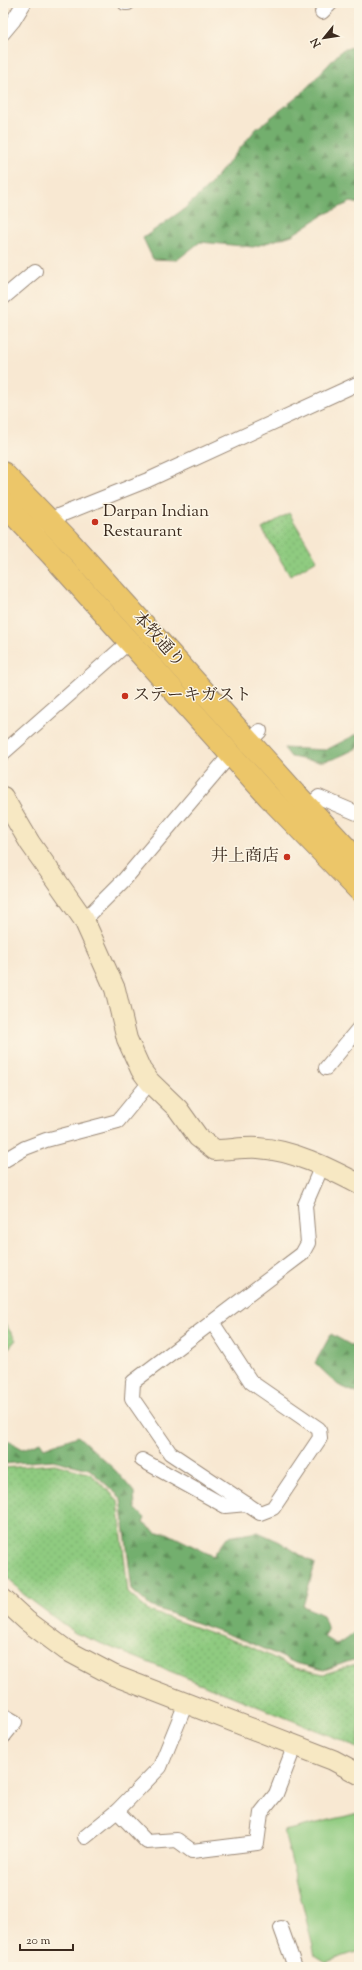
<svg xmlns="http://www.w3.org/2000/svg" width="362" height="1970" viewBox="0 0 362 1970" font-family="'Sorts Mill Goudy','Noto Serif JP',serif">
  <style>
    .grass { fill: url(#grass-dots); stroke: #657a4f }
    .forest { fill: url(#forest-firs); stroke: #576c46 }
    .garden { fill: #8fcb80; stroke: #657a4f }
    .lines { fill: none; stroke-linecap: round; stroke-linejoin: round }
    .street-casing { stroke: #9a8978; stroke-width: 16 }
    .secondary-casing { stroke: #9a8978; stroke-width: 22 }
    .primary-casing { stroke: #9a8978; stroke-width: 24 }
    .street { stroke: #fff; stroke-width: 14 }
    .secondary { stroke: #f7e8c3; stroke-width: 20 }
    .primary { stroke: #ecc669; stroke-width: 22 }
    .poi-dot { fill: #c8321e; stroke: #fcf5e5; stroke-width: 1.5 }
    .labels { text-anchor: middle; dominant-baseline: central; stroke-width: 3; stroke-linejoin: round; paint-order: stroke }
    .poi-label { font-size: 17px; fill: #3b2a1e; stroke: #fcf5e5; text-anchor: start }
    .street-label { font-size: 17px; fill: #3b2a1e; stroke: #fcf5e5 }
  </style>
  <defs>
    <pattern id="grass-dots" width="8" height="8" patternUnits="userSpaceOnUse"><rect width="8" height="8" fill="#8fcb80"/><path d="M2 2h.1M6 6h.1" fill="none" stroke="#7cae6e" stroke-width="1.8" stroke-linecap="round"/></pattern>
    <pattern id="forest-firs" width="22" height="20" patternUnits="userSpaceOnUse"><rect width="22" height="20" fill="#73af6e"/><path d="M5 1l3.5 6h-7zM16 11l3.5 6h-7z" fill="#608f5a"/></pattern>
  </defs>
  <rect width="100%" height="100%" fill="#fcf5e5"/>
  <filter id="ink" filterUnits="userSpaceOnUse"><feTurbulence type="fractalNoise" baseFrequency=".025" numOctaves="2"/><feDisplacementMap in="SourceGraphic" scale="8" xChannelSelector="R" yChannelSelector="G"/><feConvolveMatrix kernelMatrix="1 2 1 2 8 2 1 2 1" color-interpolation-filters="sRGB"/></filter>
  <filter id="wash" filterUnits="userSpaceOnUse"><feTurbulence type="fractalNoise" baseFrequency=".012" numOctaves="4" result="noise"/><feDisplacementMap in="SourceGraphic" scale="16" xChannelSelector="R" yChannelSelector="G"/><feGaussianBlur stdDeviation="0.9" result="paint"/><feColorMatrix in="noise" values="0 0 0 0 0 0 0 0 0 0 0 0 0 0 0 0 0 1.4 0 .05"/><feComposite in="paint" operator="in"/></filter>
  <g filter="url(#wash)">
    <rect width="100%" height="100%" fill="#f8e8d2"/>
    <!-- grass -->
    <g class="grass">
      <path d="M289,513l28,47 -27,16 -28,-47z"/>
      <path d="M3,1321l13,19 -13,14z"/>
      <path d="M55,1464l36,10 27,26 10,93 21,18 100,35 46,22 29,6 35,-11v86l-13,-7 -271,-109 -52,-39 -20,-22v-104z"/>
    </g>
    <!-- forest -->
    <g class="forest">
      <path d="M356,46l3,4v154l-8,-2 -28,13 -31,20 -39,12 -53,-5 -23,18 -24,-1 -10,-21 41,-29 25,-23 47,-57 45,-35 41,-44z"/>
      <path d="M359,733v14c-32,16 -33,17 -68,10l-7,-9 42,2z"/>
      <path d="M331,1334l25,14 3,-5v51l-21,-9 -23,-22z"/>
      <path d="M78,1436l38,35 18,21 1,16 10,10 -2,5 14,10h10l46,23 14,-19 31,-5 22,10 35,22 -12,42 20,9 5,15 -4,7 13,8 22,-15v28l-35,12 -29,-7 -46,-21 -99,-36 -18,-16 -11,-92 -32,-29 -36,-9 -50,4v-26l20,11 17,-7 4,6z"/>
    </g>
    <!-- garden -->
    <path class="garden" d="M359,1813v138l-33,11 -11,-7 -31,-124z"/>
  </g>
  <g filter="url(#ink)">
    <g class="lines">
      <defs>
        <g id="street">
          <path d="M125,3h3"/>
          <path d="M322,12l9,-9"/>
          <path d="M3,33l10,-12 11,-18"/>
          <path d="M3,298l32,-27"/>
          <path d="M44,524l4,-4 100,-40 211,-97"/>
          <path d="M250,741l10,-10"/>
          <path d="M3,753l127,-112"/>
          <path d="M302,813l17,-16 40,17"/>
          <path d="M84,920l40,-40 107,-126"/>
          <path d="M326,1068l33,-40"/>
          <path d="M3,1161l22,-13 21,-8 72,-19 32,-39"/>
          <path d="M212,1322l39,60 68,47 1,9 -47,70 -13,5 -90,-60 -38,-55 1,-16 169,-128 6,-11 -3,-38 17,-39"/>
          <path d="M142,1460l83,46 22,-2"/>
          <path d="M3,1715l12,7 -12,15"/>
          <path d="M117,1811l30,31 30,-2 15,11 65,-8 4,-30 15,-19 19,-49"/>
          <path d="M85,1837l32,-26 43,-44 26,-64"/>
          <path d="M281,1928l14,39"/>
        </g>
        <g id="secondary">
          <path d="M3,797l27,46 54,77 31,69 12,50 14,31 9,12 28,27 20,28 17,13c14,0 29,-3 43,-2 35,2 70,20 101,36"/>
          <path d="M3,1599l24,22 39,29 47,25 220,85 26,14"/>
        </g>
        <g id="primary">
          <path d="M3,473l64,66 227,253 65,70"/>
          <path d="M3,503l48,51 218,243 90,93"/>
        </g>
      </defs>
      <!-- street casing -->
      <use href="#street" class="street-casing"/>
      <!-- secondary casing -->
      <use href="#secondary" class="secondary-casing"/>
      <!-- primary casing -->
      <use href="#primary" class="primary-casing"/>
      <!-- street -->
      <use href="#street" class="street"/>
      <!-- secondary -->
      <use href="#secondary" class="secondary"/>
      <!-- primary -->
      <use href="#primary" class="primary"/>
    </g>
  </g>
  <!-- markers -->
  <g class="poi-dot">
    <circle cx="95" cy="522" r="4"/>
    <circle cx="125" cy="696" r="4"/>
    <circle cx="287" cy="857" r="4"/>
  </g>
  <g class="labels">
    <!-- poi labels -->
    <g class="poi-label">
      <text x="103" y="512">Darpan Indian<tspan x="103" dy="20">Restaurant</tspan></text>
      <text x="133" y="696">ステーキガスト</text>
      <text x="279" y="857" text-anchor="end">井上商店</text>
    </g>
    <!-- street labels -->
    <g class="street-label">
      <text transform="translate(158 640) rotate(48)">本牧通り</text>
    </g>
  </g>
  <!-- margin -->
  <rect width="362" height="1970" fill="none" stroke="#fcf5e5" stroke-width="16"/>
  <!-- north arrow -->
  <g transform="translate(324 38) rotate(240)" stroke="#fcf5e5" stroke-width="3" paint-order="stroke">
  <path d="M0-3L7 15L0 10L-7 15Z" fill="#3b2a1e"/>
  <text y="-6" font-size="11" font-weight="bold" text-anchor="middle" fill="#3b2a1e">N</text>
  </g>
  <!-- scale -->
  <path d="M20 1944v6h53v-6" fill="none" stroke="#3b2a1e" stroke-width="2"/>
  <text x="26" y="1944" font-size="12" fill="#3b2a1e" stroke="#fcf5e5" stroke-width="3" paint-order="stroke">20 m</text>
</svg>
